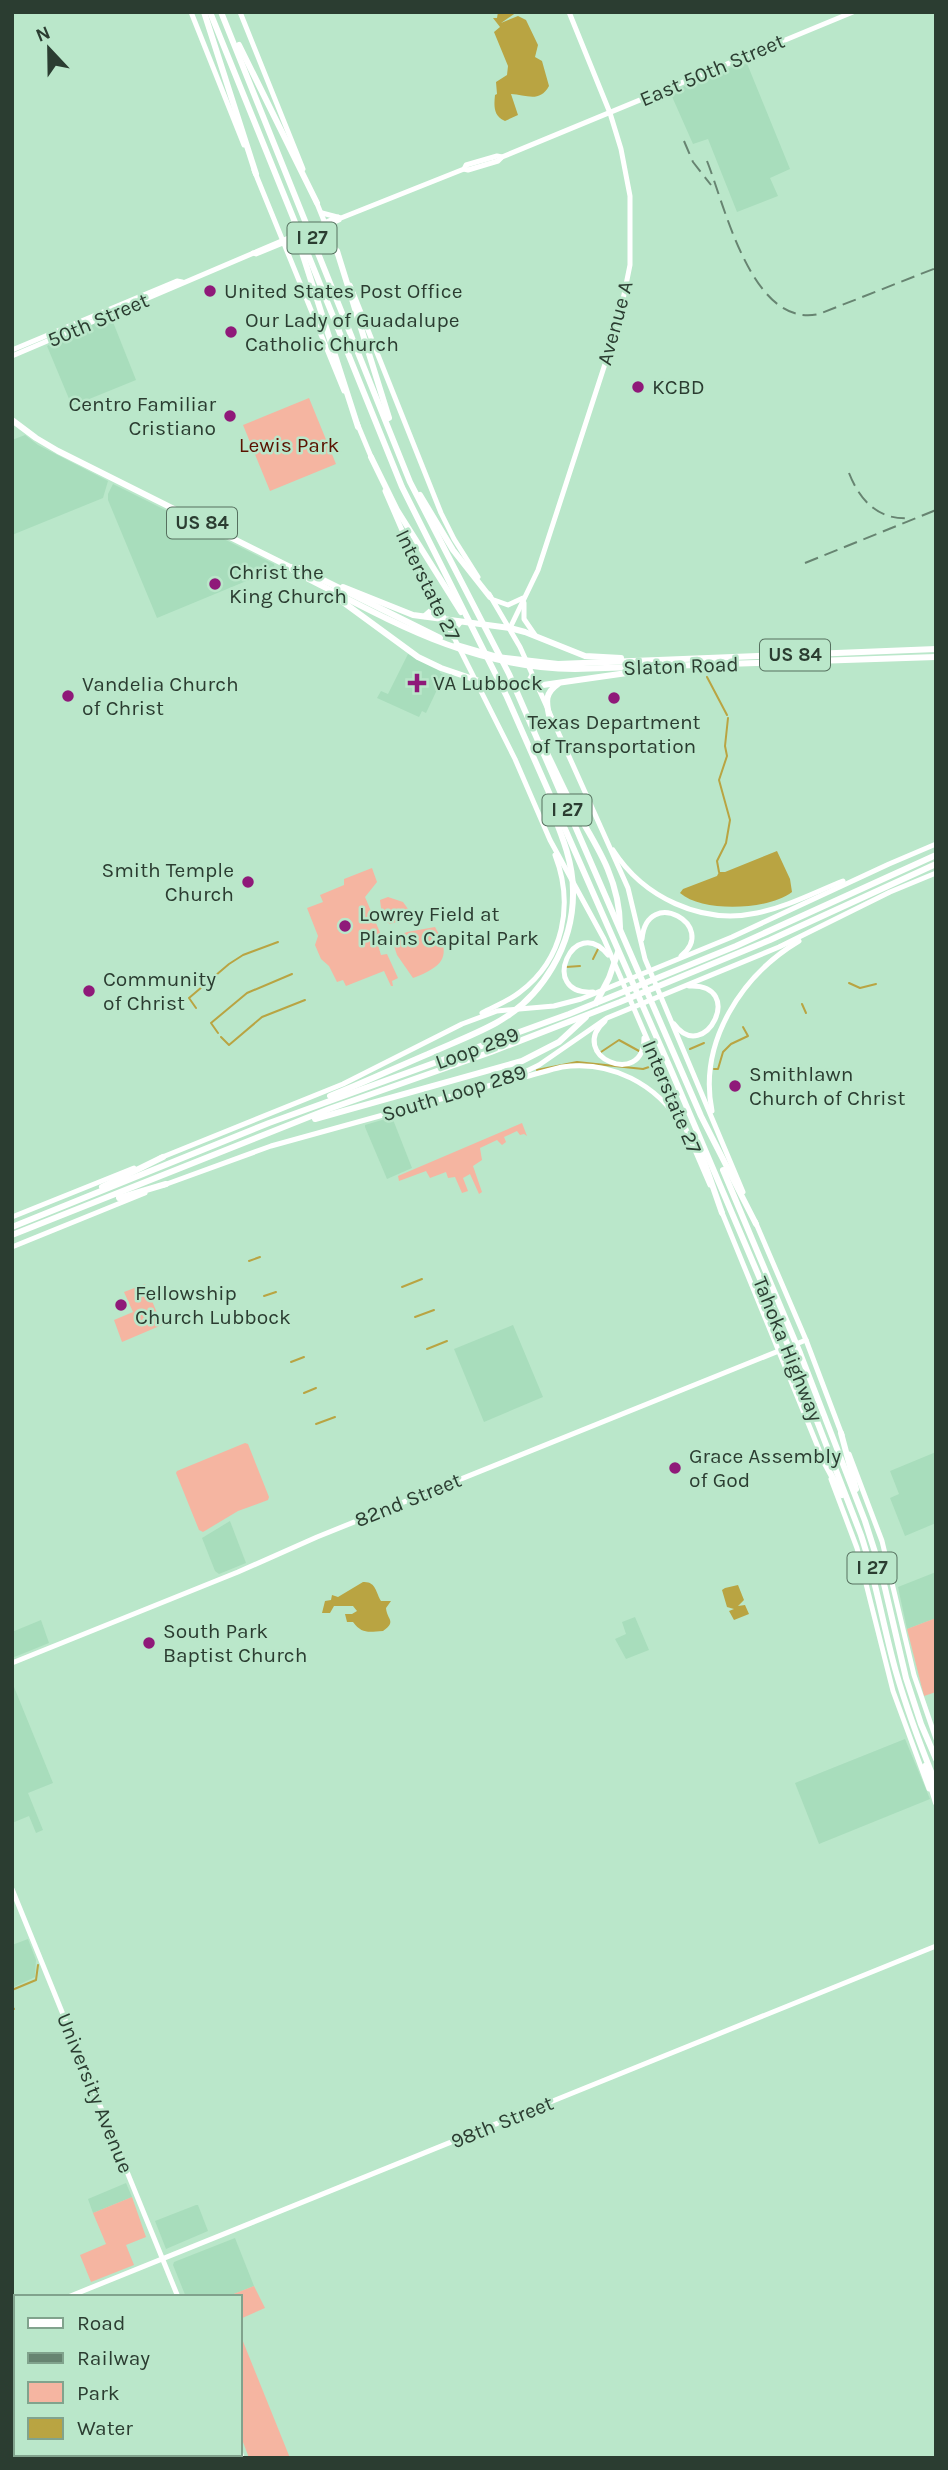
<svg xmlns="http://www.w3.org/2000/svg" width="948" height="2470" viewBox="0 0 948 2470" font-family="Karla,sans-serif">
  <style>
    .built { fill: #a8ddbc }
    .green { fill: #f5b5a1 }
    .water { fill: #b9a442 }
    .lines { fill: none; stroke-linecap: round; stroke-linejoin: round }
    .stream { stroke: #b9a442; stroke-width: 2 }
    .major { stroke: #fff; stroke-width: 5 }
    .highway { stroke: #fff; stroke-width: 6 }
    .rail { stroke: #678471; stroke-width: 2; stroke-dasharray: 14 7; stroke-linecap: butt }
    .poi-dot { fill: #8f1979; stroke: #bae7ca; stroke-width: 2.5 }
    .labels { text-anchor: middle; dominant-baseline: central; stroke-width: 5; stroke-linejoin: round; paint-order: stroke }
    .shield { fill: #bae7ca; stroke: #56705f; stroke-width: 2 }
    .shield-label { font-size: 19px; font-weight: bold; fill: #2b3d31 }
    .street-label { font-size: 21px; fill: #2b3d31; stroke: #bae7ca }
    .poi-label { font-size: 21px; fill: #2b3d31; stroke: #bae7ca; text-anchor: start }
    .park-label { font-size: 21px; fill: #5a1200; stroke: #bae7ca }
  </style>
  <rect width="100%" height="100%" fill="#bae7ca"/>
  <!-- built -->
  <g class="built">
    <path d="M746,61l44,108 -20,9 8,18 -41,16 -29,-73 -15,5 -23,-52z"/>
    <path d="M111,317l25,63 -64,26 -25,-60 27,-15z"/>
    <path d="M25,435l13,10 70,36 -5,17 -91,37v-95z"/>
    <path d="M113,484l161,80 1,5 -118,49 -49,-118v-6z"/>
    <path d="M408,654l32,15v4l4,2 -18,38 -4,-2 -3,6 -42,-19 4,-7 7,3z"/>
    <path d="M392,1117l20,51 -25,11 -22,-52v-2z"/>
    <path d="M513,1325l30,72 -59,25 -30,-73z"/>
    <path d="M936,1452v71l-31,13 -15,-38 9,-4 -9,-23z"/>
    <path d="M230,1521l16,42 -27,11 -4,-3 -13,-33z"/>
    <path d="M936,1572v46l-29,11 -9,-42z"/>
    <path d="M635,1617l14,33 -23,9 -11,-20 11,-5 -4,-12z"/>
    <path d="M41,1620l8,23 -37,15v-26z"/>
    <path d="M12,1682l41,101 -25,10 15,37 -7,3 -7,-17 -17,7z"/>
    <path d="M905,1739l25,60 -111,45 -24,-61z"/>
    <path d="M28,1939l8,21 -1,17 -23,11v-43z"/>
    <path d="M126,2183l6,14 -39,16 -5,-14z"/>
    <path d="M196,2205h2l10,26 -42,18 -11,-28z"/>
    <path d="M235,2238l19,48 -28,11h-40l-13,-32 1,-3z"/>
  </g>
  <!-- green -->
  <g class="green">
    <path d="M309,398l27,66 -66,27 -27,-66z"/>
    <path d="M372,868l5,14 -12,15 19,45 -6,3 3,10 6,-1 11,24 -6,3 1,5h-2l-7,-15 -38,15 -3,-6 -6,2 -8,-16 -8,-7 -6,-14 3,-9 -11,-28 16,-6 -3,-7 24,-10v-6z"/>
    <path d="M388,897l15,5 8,11 -11,8 -10,3c-8,-4 -9,-16 -10,-24z"/>
    <path d="M435,927c18,30 7,40 -22,51l-16,-23 -4,-12 2,-6 12,-5z"/>
    <path d="M522,1123l5,13 -3,-2 -4,1 -3,-4 -13,6 2,5 -4,3 -5,-5 -17,8 2,12 -9,6 9,26 -3,2 -9,-20 -7,4 5,13 -6,2 -7,-16 -7,1 -2,-6 -16,6 -4,-7 -27,10 -1,-5z"/>
    <path d="M145,1284l17,41 -40,17 -8,-22 19,-8 -9,-20z"/>
    <path d="M245,1443l3,1 21,53 -1,3 -30,11 -35,21 -4,-2 -23,-57 1,-2z"/>
    <path d="M936,1618v74l-12,4 -17,-67z"/>
    <path d="M132,2197l14,40 -20,8 8,20 -43,17 -11,-27 26,-11 -13,-31z"/>
    <path d="M254,2286l11,22 -25,11v-22h-14z"/>
    <path d="M240,2334l50,124h-41l-9,-24z"/>
  </g>
  <!-- water -->
  <g class="water">
    <path d="M498,12h19l-16,11 17,-7 8,4 12,25 -3,12 7,4 7,25c-10,18 -24,8 -38,8l7,21 -13,6c-12,-5 -11,-16 -10,-26l2,-1 -1,-12 11,-7 1,-9 -14,-34 6,-5 -7,-9h4z"/>
    <path d="M777,851l13,28 2,13c-23,18 -89,21 -112,1l3,-4 34,-13 2,-4h6z"/>
    <path d="M363,1582c13,-1 13,11 18,19h10l-5,7c1,12 11,13 -3,23 -15,1 -21,3 -30,-9h-6l-2,-8h7l5,-3 -4,-5h-19l-4,7h-8l3,-12 6,-1 1,-5 6,2z"/>
    <path d="M738,1585l6,15 -6,6 7,-1 4,9 -15,6 -5,-9 5,-2 -7,-2 -5,-17 3,-2z"/>
  </g>
  <g class="lines">
    <!-- stream -->
    <g class="stream">
      <path d="M707,677l20,38"/>
      <path d="M719,872l-2,-11 9,-18 4,-23 -11,-40 8,-24 -2,-10 3,-28"/>
      <path d="M593,959l5,-10"/>
      <path d="M566,967l14,-1"/>
      <path d="M849,983l11,5 16,-4"/>
      <path d="M802,1004l4,9"/>
      <path d="M196,1008l-7,-10 40,-34 14,-9 35,-13"/>
      <path d="M218,1033l-7,-10 36,-30 45,-19"/>
      <path d="M221,1037l8,8 33,-28 43,-17"/>
      <path d="M690,1049l14,-6"/>
      <path d="M601,1052l18,-12 20,11"/>
      <path d="M714,1069h4l5,-17 8,-8 17,-8 -5,-9"/>
      <path d="M537,1070l40,-8 66,7 9,-3"/>
      <path d="M249,1261l11,-4"/>
      <path d="M402,1287l20,-8"/>
      <path d="M264,1296l12,-4"/>
      <path d="M415,1317l19,-7"/>
      <path d="M427,1349l20,-8"/>
      <path d="M291,1362l13,-5"/>
      <path d="M304,1393l12,-5"/>
      <path d="M316,1424l19,-7"/>
      <path d="M12,1990l24,-10 2,-15"/>
      <path d="M12,2006l2,3"/>
      <path d="M112,2454v4"/>
    </g>
    <!-- major -->
    <g class="major">
      <path d="M191,12l53,133"/>
      <path d="M240,12l63,157"/>
      <path d="M464,169l4,1 30,-9 4,-4 351,-145"/>
      <path d="M254,170l90,221"/>
      <path d="M316,201l21,52"/>
      <path d="M322,213l19,5 123,-49 2,-4 31,-9 5,1"/>
      <path d="M253,253l3,1 83,-34"/>
      <path d="M350,285l91,228 13,26 24,38"/>
      <path d="M12,350l165,-69 5,1"/>
      <path d="M12,356l326,-139"/>
      <path d="M357,423l15,36"/>
      <path d="M385,491l29,67 101,201 35,81 54,99 106,246"/>
      <path d="M489,594l31,53 108,241 17,71 98,233"/>
      <path d="M494,600l14,5 15,-7"/>
      <path d="M524,603v16l11,16"/>
      <path d="M510,628l28,-58 80,-246 12,-59v-69l-9,-47 -11,-36 -41,-101"/>
      <path d="M613,850c30,47 88,75 144,63 30,-6 58,-21 86,-32"/>
      <path d="M642,939c5,-54 77,-13 39,17"/>
      <path d="M593,992c-56,4 -19,-80 15,-37"/>
      <path d="M482,1013c13,-7 27,-12 38,-21 44,-33 54,-88 35,-137"/>
      <path d="M605,1021c-39,34 39,69 39,17"/>
      <path d="M674,1024c31,42 73,-41 15,-38"/>
      <path d="M520,1078c14,-3 28,-8 42,-11 49,-7 95,17 120,59"/>
      <path d="M712,1111c-14,-69 30,-136 87,-170"/>
      <path d="M160,1158l183,-74 119,-60 35,-13 57,-5 27,-7 151,-62 157,-73 47,-20"/>
      <path d="M164,1185l107,-39 235,-65 33,-16 68,-47 172,-71 111,-55 46,-19"/>
      <path d="M721,1210l101,247"/>
      <path d="M12,1217l122,-49"/>
      <path d="M755,1221l51,119 36,95"/>
      <path d="M12,1247l133,-54"/>
      <path d="M849,1454l33,87 32,134 22,64"/>
      <path d="M831,1479l26,69 36,143 36,98"/>
      <path d="M12,1663l226,-91 79,-35 489,-197"/>
      <path d="M12,1889l166,408"/>
      <path d="M68,2297l868,-351"/>
      <path d="M12,2320l4,-2"/>
      <path d="M240,2451l2,7"/>
    </g>
    <!-- highway -->
    <g class="highway">
      <path d="M204,12l52,162"/>
      <path d="M210,12l192,475 105,210 164,373 112,263 78,202c15,45 22,91 35,137 11,38 25,75 40,112"/>
      <path d="M221,12l189,470 99,192 192,442 55,108"/>
      <path d="M239,45l78,158"/>
      <path d="M298,240l60,187"/>
      <path d="M337,251l52,167"/>
      <path d="M12,420l24,18 22,13 232,116 5,5c93,47 173,96 280,97l361,-12"/>
      <path d="M371,457l26,53 64,102"/>
      <path d="M420,495l33,55 37,47"/>
      <path d="M290,567l9,1 141,70"/>
      <path d="M343,587l70,28 97,13 15,4 60,24 36,2"/>
      <path d="M332,594l86,63 23,11 41,14 54,4 98,-14"/>
      <path d="M425,616l9,-8 -1,-13"/>
      <path d="M453,637l2,-9 5,-6"/>
      <path d="M456,645l41,12 61,7 378,-15"/>
      <path d="M524,685l4,-2 4,-7"/>
      <path d="M549,715c-3,-14 -4,-22 9,-31"/>
      <path d="M542,743c9,18 17,36 26,54 24,42 52,79 52,130"/>
      <path d="M596,1003l13,-25 9,-26"/>
      <path d="M330,1096c33,-13 65,-28 98,-42 22,-10 46,-19 68,-31 47,-26 78,-79 77,-132 0,-31 -13,-60 -24,-88"/>
      <path d="M315,1119l207,-58 37,-19 27,-25"/>
      <path d="M698,1144l24,69"/>
      <path d="M723,1170l77,183 65,168 16,50 25,107 15,46 15,35"/>
      <path d="M102,1187l61,-30"/>
      <path d="M119,1198l47,-14"/>
      <path d="M12,1227l257,-104 300,-109 167,-68 200,-91"/>
      <path d="M12,1235l317,-126 162,-57 129,-50 150,-62 166,-76"/>
      <path d="M841,1433l15,56"/>
      <path d="M821,1456l21,39"/>
      <path d="M925,1766l11,37"/>
    </g>
    <!-- rail -->
    <g class="rail">
      <path d="M684,141l9,21 18,23"/>
      <path d="M707,161c18,45 45,168 112,153l117,-46"/>
      <path d="M849,473c11,28 30,48 62,45"/>
      <path d="M805,563l131,-53"/>
    </g>
  </g>
  <!-- markers -->
  <g class="poi-dot">
    <circle cx="210" cy="291" r="7"/>
    <circle cx="231" cy="332" r="7"/>
    <circle cx="638" cy="387" r="7"/>
    <circle cx="230" cy="416" r="7"/>
    <circle cx="215" cy="584" r="7"/>
    <path d="M413.5 672.5h7v7h7v7h-7v7h-7v-7h-7v-7h7z"/>
    <circle cx="68" cy="696" r="7"/>
    <circle cx="614" cy="698" r="7"/>
    <circle cx="248" cy="882" r="7"/>
    <circle cx="345" cy="926" r="7"/>
    <circle cx="89" cy="991" r="7"/>
    <circle cx="735" cy="1086" r="7"/>
    <circle cx="121" cy="1305" r="7"/>
    <circle cx="675" cy="1468" r="7"/>
    <circle cx="149" cy="1643" r="7"/>
  </g>
  <g class="labels">
    <!-- shield labels -->
    <g class="shield">
      <rect x="287.5" y="222.5" width="49" height="31" rx="5"/>
      <rect x="167" y="507.5" width="70" height="31" rx="5"/>
      <rect x="760" y="639.5" width="70" height="31" rx="5"/>
      <rect x="542.5" y="794.5" width="49" height="31" rx="5"/>
      <rect x="847.5" y="1552.5" width="49" height="31" rx="5"/>
    </g>
    <g class="shield-label">
      <text x="312" y="238">I 27</text>
      <text x="202" y="523">US 84</text>
      <text x="795" y="655">US 84</text>
      <text x="567" y="810">I 27</text>
      <text x="872" y="1568">I 27</text>
    </g>
    <!-- street labels -->
    <g class="street-label">
      <text transform="translate(712 70) rotate(-23)">East 50th Street</text>
      <text transform="translate(98 320) rotate(-23)">50th Street</text>
      <text transform="translate(615 323) rotate(-75)">Avenue A</text>
      <text transform="translate(428 585) rotate(64)">Interstate 27</text>
      <text transform="translate(681 666) rotate(-2)">Slaton Road</text>
      <text transform="translate(477 1048) rotate(-20)">Loop 289</text>
      <text transform="translate(454 1093) rotate(-17)">South Loop 289</text>
      <text transform="translate(672 1097) rotate(67)">Interstate 27</text>
      <text transform="translate(788 1349) rotate(68)">Tahoka Highway</text>
      <text transform="translate(408 1500) rotate(-22)">82nd Street</text>
      <text transform="translate(95 2093) rotate(68)">University Avenue</text>
      <text transform="translate(502 2122) rotate(-22)">98th Street</text>
    </g>
    <!-- poi labels -->
    <g class="poi-label">
      <text x="224" y="291">United States Post Office</text>
      <text x="245" y="320">Our Lady of Guadalupe<tspan x="245" dy="24">Catholic Church</tspan></text>
      <text x="652" y="387">KCBD</text>
      <text x="216" y="404" text-anchor="end">Centro Familiar<tspan x="216" dy="24">Cristiano</tspan></text>
      <text x="229" y="572">Christ the<tspan x="229" dy="24">King Church</tspan></text>
      <text x="433" y="683">VA Lubbock</text>
      <text x="82" y="684">Vandelia Church<tspan x="82" dy="24">of Christ</tspan></text>
      <text x="614" y="722" text-anchor="middle">Texas Department<tspan x="614" dy="24">of Transportation</tspan></text>
      <text x="234" y="870" text-anchor="end">Smith Temple<tspan x="234" dy="24">Church</tspan></text>
      <text x="359" y="914">Lowrey Field at<tspan x="359" dy="24">Plains Capital Park</tspan></text>
      <text x="103" y="979">Community<tspan x="103" dy="24">of Christ</tspan></text>
      <text x="749" y="1074">Smithlawn<tspan x="749" dy="24">Church of Christ</tspan></text>
      <text x="135" y="1293">Fellowship<tspan x="135" dy="24">Church Lubbock</tspan></text>
      <text x="689" y="1456">Grace Assembly<tspan x="689" dy="24">of God</tspan></text>
      <text x="163" y="1631">South Park<tspan x="163" dy="24">Baptist Church</tspan></text>
    </g>
    <!-- park labels -->
    <g class="park-label">
      <text x="289" y="445">Lewis Park</text>
    </g>
  </g>
  <!-- border -->
  <rect width="948" height="2470" fill="none" stroke="#2b3d31" stroke-width="28"/>
  <!-- legend -->
  <rect x="14" y="2295" width="228" height="161" fill="#bae7ca" stroke="#81a38d" stroke-width="2"/>
  <rect x="28" y="2318" width="35" height="10" fill="#ffffff" stroke="#81a38d" stroke-width="2"/>
  <text x="77" y="2330" font-size="21" fill="#2b3d31">Road</text>
  <rect x="28" y="2353" width="35" height="10" fill="#678471" stroke="#81a38d" stroke-width="2"/>
  <text x="77" y="2365" font-size="21" fill="#2b3d31">Railway</text>
  <rect x="28" y="2382" width="35" height="21" fill="#f5b5a1" stroke="#81a38d" stroke-width="2"/>
  <text x="77" y="2400" font-size="21" fill="#2b3d31">Park</text>
  <rect x="28" y="2418" width="35" height="21" fill="#b9a442" stroke="#81a38d" stroke-width="2"/>
  <text x="77" y="2435" font-size="21" fill="#2b3d31">Water</text>
  <!-- north arrow -->
  <g transform="translate(49 49) rotate(338)" stroke="#bae7ca" stroke-width="5" paint-order="stroke">
  <path d="M0-5L12 26L0 18L-12 26Z" fill="#2b3d31"/>
  <text y="-10" font-size="19" font-weight="bold" text-anchor="middle" fill="#2b3d31">N</text>
  </g>
</svg>
